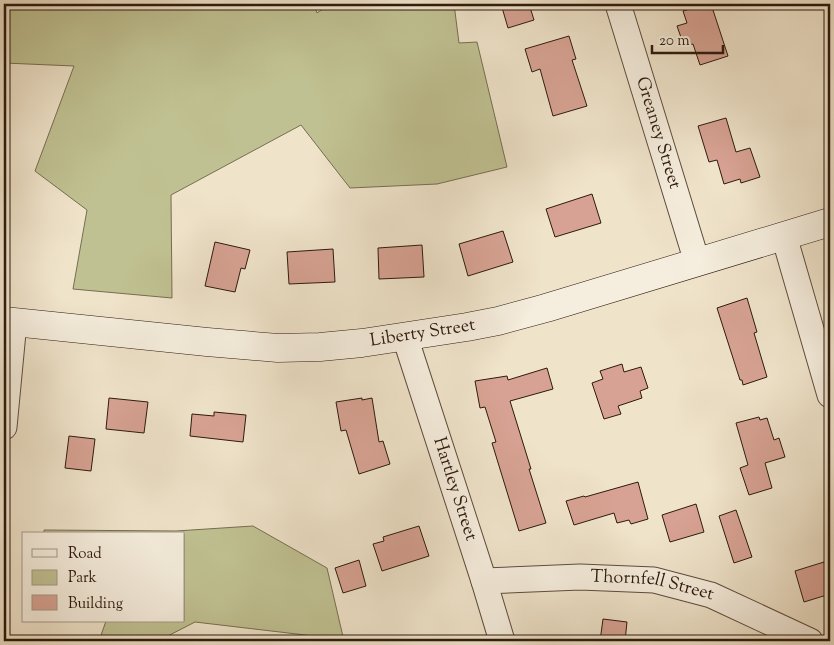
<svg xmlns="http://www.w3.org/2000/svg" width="834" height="645" viewBox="0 0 834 645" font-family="'Sorts Mill Goudy',serif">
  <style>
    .green { fill: #c0c192; stroke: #766e50 }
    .building { fill: #d7a293; stroke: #2d1a0e }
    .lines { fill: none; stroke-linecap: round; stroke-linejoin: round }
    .street-casing { stroke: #5e4c3d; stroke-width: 27 }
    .secondary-casing { stroke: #2d1a0e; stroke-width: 29 }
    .street { stroke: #f5eddd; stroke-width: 25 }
    .secondary { stroke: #f5eddd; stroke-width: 28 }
    .labels { text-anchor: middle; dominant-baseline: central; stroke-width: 5; stroke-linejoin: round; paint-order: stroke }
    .street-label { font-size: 18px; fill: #2d1a0e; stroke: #f5eddd }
  </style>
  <rect width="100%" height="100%" fill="#efe3ca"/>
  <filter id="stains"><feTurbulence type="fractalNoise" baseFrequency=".004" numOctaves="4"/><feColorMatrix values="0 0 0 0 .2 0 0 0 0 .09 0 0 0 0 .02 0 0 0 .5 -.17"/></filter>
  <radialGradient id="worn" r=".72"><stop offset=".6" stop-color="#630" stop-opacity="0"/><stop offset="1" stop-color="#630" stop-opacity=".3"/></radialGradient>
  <!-- green -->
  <g class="green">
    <path d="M4,4h310l3,9 13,-9h124l5,39 18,-1 30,125 -70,17 -87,4 -49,-63 -130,70 1,103 -99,-9 14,-79 -52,-39 39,-105 -70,-3z"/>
    <path d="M253,526l74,42 17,73h-16l-6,-4 -127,-15 -37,19h-59l7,-20h78v-87h-140v-4l132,1z"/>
  </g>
  <!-- building -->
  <g class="building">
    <path d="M501,4h28l5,16 -26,8z"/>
    <path d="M706,4h5l17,52 -28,9 -7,-21 -9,2 -7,-20 10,-3 -4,-12z"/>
    <path d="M569,36l7,23 -4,1 15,46 -34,10 -13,-47 -8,3 -7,-23z"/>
    <path d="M726,118l10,34 14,-4 10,29 -19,6 -1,-4 -16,5 -7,-24 -8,2 -11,-36z"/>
    <path d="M592,194l9,29 -46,14 -9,-28z"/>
    <path d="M503,231l10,31 -45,14 -9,-32z"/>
    <path d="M215,242l35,8 -5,19 -4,-1 -6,24 -30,-6z"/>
    <path d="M422,245l2,32 -45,2 -1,-31z"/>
    <path d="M333,249l2,33 -46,2 -2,-32z"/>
    <path d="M747,298l10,34 -3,1 13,44 -24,8 -1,-5h-2l-23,-72z"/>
    <path d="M622,364l2,8 17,-5 7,21 -8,3 2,7 -24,8 3,8 -17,5 -12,-36 11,-4 -3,-8z"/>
    <path d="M547,368l6,21 -43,12 21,68h-2l17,54 -27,8 -27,-88 4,-1 -11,-35 -5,1 -5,-27 32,-5 1,4z"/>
    <path d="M109,398l39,4 -4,31 -38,-4z"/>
    <path d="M362,398v2l10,-2 7,44 4,-1 7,23 -31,10 -13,-44 -5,1 -5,-29z"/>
    <path d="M214,412l32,3 -3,27 -53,-6 2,-22 22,2z"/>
    <path d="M759,417l1,3 7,-2 7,22 5,-2 6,19 -20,6 7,25 -23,7 -9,-27 8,-3 -12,-42z"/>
    <path d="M69,436l26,3 -4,32 -26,-3z"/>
    <path d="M638,482l10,37 -17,5 -2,-4 -12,3 -3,-10 -40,12 -8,-24 18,-5 1,1z"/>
    <path d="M696,504l8,28 -34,10 -8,-27z"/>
    <path d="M736,510l16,47 -18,6 -15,-47z"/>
    <path d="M419,526l10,30 -47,15 -9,-27 11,-3 -1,-4z"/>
    <path d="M359,560l7,26 -23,7 -8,-25z"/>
    <path d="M824,562l6,20v12l-26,8 -9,-31z"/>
    <path d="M603,619l24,3 -2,19h-25z"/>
  </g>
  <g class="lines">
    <defs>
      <g id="street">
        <path id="s1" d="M618,4l79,258"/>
        <path d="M784,236l46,159"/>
        <path id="s2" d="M405,337l79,244 18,60"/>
        <path d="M4,427l10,-105"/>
        <path id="s3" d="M484,581l96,-4 74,3 57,15 99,46"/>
      </g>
      <g id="secondary">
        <path id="s4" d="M4,321l203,21 71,6 42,-1 42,-4 105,-16 31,-6 48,-13 284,-86"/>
      </g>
    </defs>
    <!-- street casing -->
    <use href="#street" class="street-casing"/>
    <!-- secondary casing -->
    <use href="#secondary" class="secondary-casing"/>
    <!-- street -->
    <use href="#street" class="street"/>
    <!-- secondary -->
    <use href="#secondary" class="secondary"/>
  </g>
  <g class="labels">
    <!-- street labels -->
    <g class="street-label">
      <text stroke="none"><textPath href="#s1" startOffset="135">Greaney Street</textPath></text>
      <text stroke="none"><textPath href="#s4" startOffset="421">Liberty Street</textPath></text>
      <text stroke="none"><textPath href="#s2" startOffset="160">Hartley Street</textPath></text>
      <text stroke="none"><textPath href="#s3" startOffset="169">Thornfell Street</textPath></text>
    </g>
  </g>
  <!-- margin -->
  <rect width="834" height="645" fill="none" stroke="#efe3ca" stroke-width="20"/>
  <rect x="5" y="5" width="824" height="635" fill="none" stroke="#2d1a0e" stroke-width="2.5"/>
  <rect x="10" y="10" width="814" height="625" fill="none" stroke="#2d1a0e"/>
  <!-- legend -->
  <rect x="22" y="532" width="162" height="90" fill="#f5eddd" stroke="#a5998a"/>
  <rect x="32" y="549" width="25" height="8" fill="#f5eddd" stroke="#a5998a"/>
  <text x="68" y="558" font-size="15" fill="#2d1a0e">Road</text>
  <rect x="32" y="570" width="25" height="15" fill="#c0c192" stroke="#a5998a"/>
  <text x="68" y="582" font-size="15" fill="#2d1a0e">Park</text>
  <rect x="32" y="595" width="25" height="15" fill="#d7a293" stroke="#a5998a"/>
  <text x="68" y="608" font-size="15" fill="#2d1a0e">Building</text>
  <!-- scale -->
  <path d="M652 45v8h71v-8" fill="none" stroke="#2d1a0e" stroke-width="2.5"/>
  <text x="659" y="45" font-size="15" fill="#2d1a0e" stroke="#f5eddd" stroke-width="4" paint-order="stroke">20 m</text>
  <rect width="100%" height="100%" filter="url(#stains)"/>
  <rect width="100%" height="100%" fill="url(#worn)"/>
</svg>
